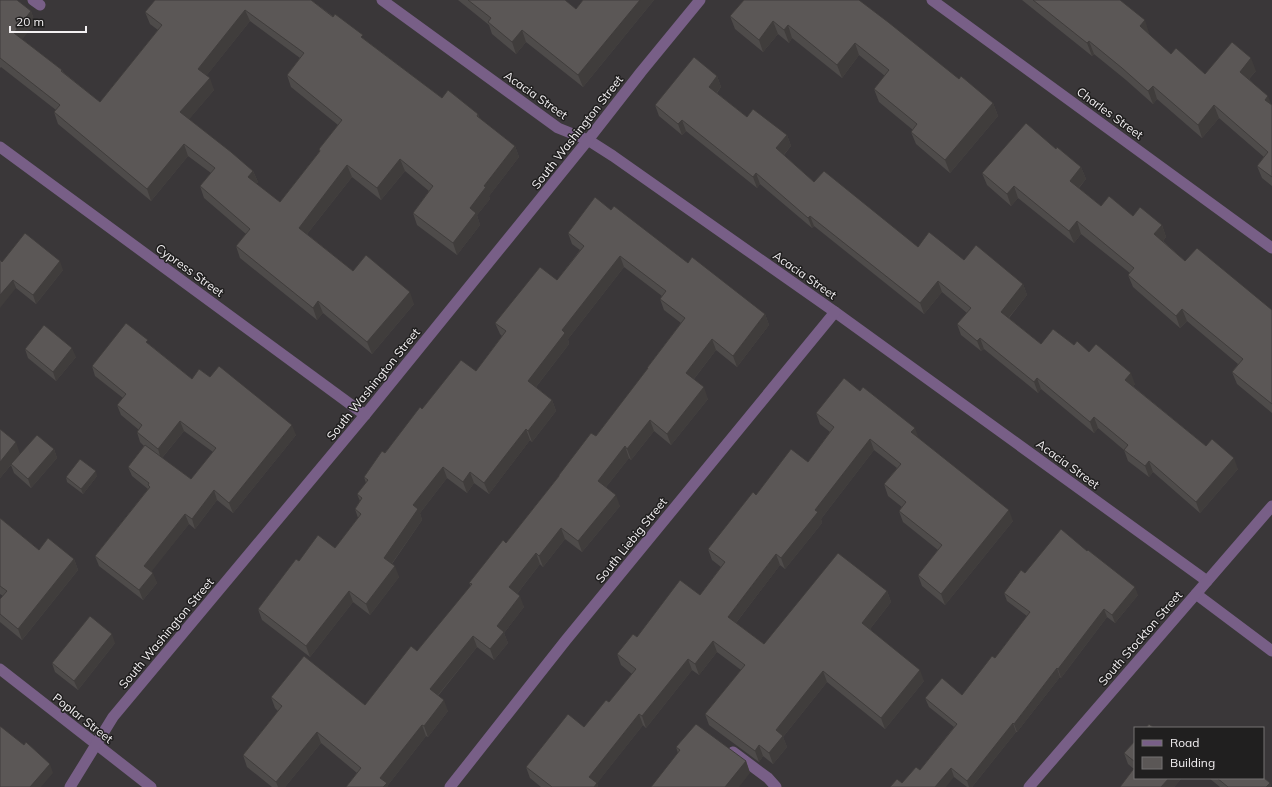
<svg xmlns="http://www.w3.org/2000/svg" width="1272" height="787" viewBox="0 0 1272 787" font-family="Mulish,sans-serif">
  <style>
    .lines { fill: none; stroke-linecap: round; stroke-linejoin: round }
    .service { stroke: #785f87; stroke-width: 11 }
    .minor { stroke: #785f87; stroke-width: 11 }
    .tertiary { stroke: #785f87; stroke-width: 11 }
    .wall { fill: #4e4b4a; fill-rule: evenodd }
    .shaded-wall { fill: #403d3c }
    .building { fill: #5b5756; stroke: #403d3c; fill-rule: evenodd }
    .labels { text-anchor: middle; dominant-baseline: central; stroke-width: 3; stroke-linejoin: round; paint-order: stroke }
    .street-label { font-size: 12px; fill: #f3f0f2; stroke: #201f1f }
  </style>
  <rect width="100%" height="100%" fill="#3a3739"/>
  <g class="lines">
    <!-- service -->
    <g class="service">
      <path d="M33,0l7,5"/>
      <path d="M1196,594l76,57"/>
    </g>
    <!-- minor -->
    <g class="minor">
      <path d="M382,0l176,128 30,12 25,16 222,156 372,269"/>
      <path d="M932,0l340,248"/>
      <path d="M0,147l365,268"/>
      <path d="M0,669l151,118"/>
      <path d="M733,752l35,26 8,9"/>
      <path d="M70,787l43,-70 252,-302 223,-275 53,-68 59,-72"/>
      <path d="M450,787l116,-147 269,-328"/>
    </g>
    <!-- tertiary -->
    <path class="tertiary" d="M1029,787l243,-281"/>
  </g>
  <!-- wall -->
  <g class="wall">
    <path d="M0,0l31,11 4,12 -13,16 40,31 1,2 37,30 58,-72 -8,-6 -5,-12 166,-12 53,39 78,59 36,16 1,4 36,28 4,11 -30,39 1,3 -13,16 3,10 -23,30 -40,-30 -4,-12 16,-22 -24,-20 -24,29 -29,-23 -45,57 46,37 61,33 -42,50 -49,-41 -6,7 -77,-62 -4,-12 10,-12 -42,-36 -4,-12 11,-13 -23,-17 -37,45 -93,-77 -4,-12 2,-2 -55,-43 -1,1zM250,21l50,37 -13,17 4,12 47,38 -19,24v3l-39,50 -24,-18 2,-2 -5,-11 -64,-52 25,-29 -8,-14z"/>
    <path d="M458,0h107l11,9 7,-9h71l-71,87 -57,-45 -10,12 -24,-20 -3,-9z"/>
    <path d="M744,0l215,79 34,24 5,13 -48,57 -34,-29 -5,-12 2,-2 -34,-28 -5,-13 11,-13 -26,-21 -17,23 -50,-40 -3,5 -11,-9 -15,18 -28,-23 -5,-13z"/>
    <path d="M1022,0h98l29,33 -1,1 23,20 34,20 51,-3 -7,8 23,26v81l-10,-8 -5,-12 7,-9 -45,-39 -17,20 -45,-39 -4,5 -27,-24 -32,-26 -2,2z"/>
    <path d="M717,76l4,11 -4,6 30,24 40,18 4,11 -7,9 30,27 104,65 46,13 59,24 4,11 -18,23 32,26 33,1 15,7 46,32 -2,2 73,60 32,23 -38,44 -47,-41 -4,5 -21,-16 -4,-11 -26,-22 -4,5 -53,-44 -3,4 -54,-44 -3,2 -20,-16 -4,-11 10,-11 -25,-21 -18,22 -110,-88 -2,2 -52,-44 -3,4 -71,-57 -4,4 -23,-19 -4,-11z"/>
    <path d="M1056,149l25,18 5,12 -7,9 22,18 61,19 4,12 -3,4 22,20 87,49v103l-35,-29 -5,-12 6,-8 -51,-43 -7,7 -47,-41 -5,-12 2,-2 -49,-39 -7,9 -56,-45 -7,8 -24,-21 -5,-12z"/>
    <path d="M611,210l77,53 77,51 4,11 -32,42 -21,-17 -22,29 14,20 -37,46 -17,-14 -23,29 -2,-2 -23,29 14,19 -38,46 -17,-13 -22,28 -3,-3 -23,30 7,13 -20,26 4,10 -14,17 -17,-13 -39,49 10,15 -20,26 -2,-1 -38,49v2h-42l11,-14 -36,-30 -36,44h-13l-25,-20 -4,-12 35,-44 -3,-3 -4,-11 94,8 52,-54 54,-65 -2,-3 37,-40 53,-67v-1l37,-39 52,-67 -1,-1 34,-45 -17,-13 -4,-11 2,-3 -38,-29 -56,72 1,5 -33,43 16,13 4,11 -24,31 -2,-2 -41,54 -15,-11 -7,10 -20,-15 -27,35 2,7 -30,44 7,13 -29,38 -17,-13 -43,55 -48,-37 -4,-11 41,-48 36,-13 23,-30 -3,-9 5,-8 -3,-7 9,-11 -2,-6 58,-68 54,-38 26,-35 -2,-2 -5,-11 62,-43 23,-30 -8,-6 -4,-11z"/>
    <path d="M2,262l61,8 -27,34 -20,-16z"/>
    <path d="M149,344l43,35 18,-2 86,58 -63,78 -16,-13 -22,29 -6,-5 -38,47 6,12 -14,17 -44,-34 -4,-10 53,-67 -16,-13 -4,-9 16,-21 -4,-4 -3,-10 2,-2 -18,-15 -4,-10 6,-7 -28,-22 -3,-10zM184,431l29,21 -22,27 -29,-21z"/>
    <path d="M25,349l51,8 -20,24 -28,-23z"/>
    <path d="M816,413l102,25 95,83 -68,84 -23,-19 -4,-11 20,-25 -35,-28 -4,-11 3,-4 -14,-11 -4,-12 13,-16 -23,-18 -53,69 1,4 -37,46 -5,-4 -44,58 28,21 123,-53 4,11 -21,27 54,52 -39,48 -58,-47 -44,55 4,10 -14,17 -10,-8 -4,6 -50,-37 -4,-11 36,-44 -24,-18 -18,23 -7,-5 -46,58 -3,-3 -46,58 1,4h-57l-11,-9 -4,-11 58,-40 25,-25 23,-28 -11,-9 -4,-11 20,-17 63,-42 21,-28 -9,-7 -4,-11 48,-54 52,-33 22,-30 -10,-8z"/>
    <path d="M0,429l20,25 34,-5 3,9 -26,30 -17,-15 -3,-8 -11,13z"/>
    <path d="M97,476l-14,18 -16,-12 -1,-5z"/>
    <path d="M0,518l39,32 35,9 4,11 -56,70 -22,-18v-23l3,-3 -3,-2z"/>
    <path d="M1025,573l113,22 -23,28 -8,-6 -46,61 -1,-1 -43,55h-1l-44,55h-5l-13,-10 -52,6 18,-13 34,-43 -25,-20 -4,-9 37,-3 33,-37 32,-42 -20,-15 -3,-8z"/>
    <path d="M115,643l-37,47 -23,-18 -3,-9z"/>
    <path d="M1135,741v37h47l-8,9h-54l14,-18 -6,-5 -4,-11z"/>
    <path d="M676,747l70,14 4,12 -72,-20z"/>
    <path d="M1209,778h54l7,5 1,4h-51z"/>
  </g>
  <!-- shaded-wall -->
  <g class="shaded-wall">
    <path d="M640,0h14l-71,87 -5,-12z"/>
    <path d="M245,10l5,11 -47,59 -5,-11z"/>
    <path d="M31,11l4,12 -17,22 -4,-12z"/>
    <path d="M1145,20l4,13 -5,6 -4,-13z"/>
    <path d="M773,21l5,13 -15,18 -4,-12z"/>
    <path d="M788,25l4,13 -3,5 -5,-13z"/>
    <path d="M522,30l4,12 -10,12 -4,-12z"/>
    <path d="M1089,41l5,13 -2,2 -5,-13z"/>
    <path d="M855,43l4,12 -17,23 -5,-13z"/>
    <path d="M1251,58l5,13 -12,13 -4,-12z"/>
    <path d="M717,76l4,11 -8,10 -4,-10z"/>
    <path d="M210,78l4,12 -29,34 -5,-12z"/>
    <path d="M1153,86l4,13 -4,5 -5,-13z"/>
    <path d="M1268,96l4,10 -7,-6z"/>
    <path d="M993,103l5,13 -48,57 -5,-13z"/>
    <path d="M1214,105l5,13 -17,20 -4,-13z"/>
    <path d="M682,120l4,11 -4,4 -4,-11z"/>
    <path d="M787,135l4,11 -11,13 -4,-11z"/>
    <path d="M184,144l4,12 -37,45 -4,-12z"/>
    <path d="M515,146l4,11 -30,39 1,3 -13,16 3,10 -23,30 -4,-12 17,-35 14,-22z"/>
    <path d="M400,159l5,12 -24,29 -4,-12z"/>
    <path d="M347,165l5,12 -49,62 -4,-11z"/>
    <path d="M1081,167l5,12 -12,14 -4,-12z"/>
    <path d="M253,171l5,11 -6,7 -4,-12z"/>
    <path d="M756,173l4,11 -3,4 -4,-11z"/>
    <path d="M1014,186l4,12 -7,8 -4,-12z"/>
    <path d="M810,216l4,10 -2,2 -4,-10z"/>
    <path d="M1077,221l4,13 -7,9 -5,-12z"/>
    <path d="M1162,225l4,12 -7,9 -5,-12z"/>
    <path d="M620,256l4,11 -56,72 1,5 -37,48 -4,-11 34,-51z"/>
    <path d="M60,261l3,9 -27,34 -3,-9z"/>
    <path d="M13,280l3,8 -16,20v-13z"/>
    <path d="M938,281l4,11 -18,22 -4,-11z"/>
    <path d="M1023,284l4,11 -22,27 -4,-10z"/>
    <path d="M410,292l4,12 -42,50 -5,-12z"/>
    <path d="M318,301l5,12 -6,7 -4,-12z"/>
    <path d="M1182,309l5,12 -7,7 -4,-12z"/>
    <path d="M765,314l4,11 -32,42 -4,-11z"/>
    <path d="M980,338l4,11 -3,2 -4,-10z"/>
    <path d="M712,339l4,11 -26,34 -4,-11z"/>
    <path d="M72,348l4,9 -20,24 -3,-9z"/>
    <path d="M1131,373l4,11 -6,7 -4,-11z"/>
    <path d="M1037,378l4,11 -3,4 -4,-11z"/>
    <path d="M704,387l4,12 -37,46 -4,-11z"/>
    <path d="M552,400l4,11 -24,31 -4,-11z"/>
    <path d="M1094,417l4,11 -4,5 -4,-11z"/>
    <path d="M650,420l4,11 -23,29 -4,-11z"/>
    <path d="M180,421l4,10 -23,28 -3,-10z"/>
    <path d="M292,425l4,10 -63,78 -4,-10z"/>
    <path d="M915,428l4,11 -8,-7z"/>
    <path d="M526,429l4,11 -41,54 -5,-11z"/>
    <path d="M870,439l4,11 -53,69 1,4 -37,46 -4,-11 34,-48z"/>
    <path d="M16,442l4,12 -20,24v-16z"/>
    <path d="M625,446l4,12 -27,34 -4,-11z"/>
    <path d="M54,449l3,9 -26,30 -3,-9z"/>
    <path d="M1234,458l4,11 -38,44 -4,-11z"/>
    <path d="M1149,461l4,11 -4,5 -4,-11z"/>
    <path d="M443,467l4,11 -27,35 2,7 -34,49 -4,-11 29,-53z"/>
    <path d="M96,471l1,5 -14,18 -2,-5z"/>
    <path d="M470,472l4,11 -7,10 -4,-11z"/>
    <path d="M214,490l3,10 -22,29 -3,-10z"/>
    <path d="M616,495l4,11 -38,46 -4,-11z"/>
    <path d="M1009,510l4,11 -68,84 -4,-11z"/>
    <path d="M185,514l4,10 -41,52 -4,-10z"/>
    <path d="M561,528l4,11 -22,28 -4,-11z"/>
    <path d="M536,553l4,11 -27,35 -4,-12z"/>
    <path d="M776,554l4,11 -48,63 -4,-11z"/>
    <path d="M74,559l4,11 -56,70 -4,-11z"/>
    <path d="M395,566l4,11 -29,38 -4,-11z"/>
    <path d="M153,573l4,10 -14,17 -4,-10z"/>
    <path d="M1135,587l3,8 -23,28 -3,-8z"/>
    <path d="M349,591l4,11 -43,55 -4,-11z"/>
    <path d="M887,591l4,11 -25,32 -4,-11z"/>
    <path d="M520,596l4,11 -20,26 4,10 -14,17 -4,-11 7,-23z"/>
    <path d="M1104,609l3,8 -46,61 -3,-9z"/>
    <path d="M112,634l3,9 -37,47 -4,-9z"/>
    <path d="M473,636l4,11 -43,53 -4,-11z"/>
    <path d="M713,641l4,11 -18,23 -4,-11z"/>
    <path d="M688,659l4,11 -46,58 -4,-12z"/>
    <path d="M1057,668l3,9 -43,55 -3,-8z"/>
    <path d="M920,670l4,11 -39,48 -4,-11z"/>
    <path d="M823,671l4,11 -44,55 4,10 -14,17 -4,-11 7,-23z"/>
    <path d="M444,700l4,11 -20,26 -4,-11z"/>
    <path d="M639,714l4,11 -49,62 -5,-10z"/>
    <path d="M1013,723l3,9 -44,55h-3l-2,-6z"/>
    <path d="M422,725l4,11 -38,49v2h-5l-3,-9z"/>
    <path d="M317,732l4,11 -36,44h-7l-2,-5z"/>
    <path d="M759,745l4,11 -4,6 -4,-11z"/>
    <path d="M746,761l4,12 -11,14h-14z"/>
    <path d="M50,764l3,9 -12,14h-11z"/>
    <path d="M951,768l3,9 -8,10h-11z"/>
    <path d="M1169,778h13l-8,9h-13z"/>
    <path d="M597,783l1,4h-4z"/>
    <path d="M1270,783l1,4h-5z"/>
  </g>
  <!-- building -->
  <g class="building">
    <path d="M0,0h17l14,11 -17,22 48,37 -1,1 39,31 62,-77 -17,-13 10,-12h156l22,17 2,-3 28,21 -2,2 81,61 6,-8 30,24 -1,2 38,30 -31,40 2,1 -16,21 6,5 -23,30 -40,-30 20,-27 -33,-27 -23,29 -30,-23 -48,63 54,43 13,-16 44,37 -43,50 -49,-41 -5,7 -77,-62 14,-17 -50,-43 15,-18 -31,-24 -37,45 -93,-77 6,-7 -60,-47zM245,10l59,43 -17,22 55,45 -23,29 1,2 -40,51 -32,-25 5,-6 -22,-19 -51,-40 30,-34 -12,-9z"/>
    <path d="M468,0h97l11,9 7,-9h57l-62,75 -56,-45 -10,12 -24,-20 3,-4z"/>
    <path d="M744,0h115l29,22 71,57 2,-3 32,27 -48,57 -34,-28 6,-8 -43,-35 15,-19 -34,-27 -18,22 -49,-40 -4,5 -11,-9 -14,19 -29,-24z"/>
    <path d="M1033,0h87l25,20 -5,6 31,28 5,-6 29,26 27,-32 19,16 -11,14 28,24 -3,4 7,5v72l-15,-11 11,-14 -54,-47 -16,20 -45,-39 -5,5 -26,-23 -33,-27 -2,2z"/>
    <path d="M694,57l23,19 -8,11 38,30 6,-8 34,26 -11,13 38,34 10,-11 94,76 11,-15 35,28 12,-15 47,39 -22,28 40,32 12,-15 21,16 3,-4 12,11 7,-8 35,29 -6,7 81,66 6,-7 22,19 -38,44 -47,-41 -4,5 -21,-16 4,-5 -34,-28 -4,5 -53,-44 -3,4 -54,-44 -3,3 -20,-17 14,-16 -33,-27 -18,22 -110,-87 -2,2 -52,-45 -3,4 -71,-57 -4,4 -23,-19z"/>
    <path d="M1026,123l30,26 1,-2 24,20 -11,14 31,25 8,-10 24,20 7,-9 22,18 -8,9 31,27 12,-13 75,62v94l-40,-32 11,-13 -61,-50 -6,7 -48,-41 6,-7 -57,-47 -8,10 -55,-45 -7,8 -25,-21z"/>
    <path d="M595,197l16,13 3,-4 74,57 4,-6 73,57 -32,42 -21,-17 -26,34 18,14 -37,47 -17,-14 -23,29 -2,-3 -27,35 18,14 -38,46 -17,-13 -22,28 -3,-3 -27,34 11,9 -23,30 7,6 -14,17 -17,-13 -43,53 14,11 -20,26 -2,-1 -42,53 7,5 -4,4h-37l15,-19 -44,-36 -41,50 -33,-27 39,-49 -11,-9 33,-41 61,49 46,-59 6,5 55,-67 -3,-1 34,-43 3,3 53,-67v-1l32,-42 5,3 52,-68h-1l38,-50 -25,-19 6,-8 -46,-35 -58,74 3,3 -37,48 24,19 -24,31 -2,-2 -42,54 -14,-11 -7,10 -20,-15 -30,38 5,4 -34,49 11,8 -29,38 -17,-13 -43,55 -48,-37 38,-50 3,2 19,-26 17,13 26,-34 -6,-5 7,-11 -5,-4 11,-14 -4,-3 18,-26 3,2 35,-46 2,2 39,-49 15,11 30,-40 -11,-8 45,-56 17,13 27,-34 -16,-13z"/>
    <path d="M25,233l35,28 -27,34 -20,-15 -13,15v-35l2,2z"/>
    <path d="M126,323l22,17 -2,2 46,37 7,-10 11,8 9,-11 73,59 -63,78 -15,-13 -22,29 -7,-5 -41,52 9,7 -14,17 -44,-34 55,-69 -2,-2 1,-2 -21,-16 17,-22 46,34 25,-31 -36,-27 -22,28 -21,-17 5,-7 -25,-20 9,-11 -34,-28z"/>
    <path d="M44,325l28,23 -19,24 -28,-23z"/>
    <path d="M844,378l16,13 3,-4 52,41 -4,4 98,78 -68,84 -23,-19 24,-30 -43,-34 7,-9 -22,-18 17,-20 -31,-25 -55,71 3,2 -37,46 -5,-4 -48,63 36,27 74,-91 49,38 -25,32 58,47 -39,48 -58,-47 -47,59 7,6 -14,17 -10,-8 -4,6 -50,-37 40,-49 -32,-24 -18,23 -7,-5 -46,57 -3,-2 -50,63 8,6 -3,4h-42l-26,-20 42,-53 16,13 22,-27 3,2 27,-33 -19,-15 16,-20 4,3 43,-57 20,15 25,-33 -17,-13 45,-57 3,3 35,-46 17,13 26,-35 -18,-14z"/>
    <path d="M0,429l16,13 -16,20z"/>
    <path d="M37,435l17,14 -26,30 -17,-15z"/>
    <path d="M80,459l16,12 -15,18 -15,-12z"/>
    <path d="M0,518l39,32 9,-12 26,21 -56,70 -18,-15v-15l7,-8 -7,-5z"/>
    <path d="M1061,529l26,22 1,-1 47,37 -23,28 -8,-6 -46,60 -1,-1 -43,56 -1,-1 -46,58 -16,-13 -16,19h-45l7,-8 5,4 14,-16 4,3 37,-46 -32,-26 17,-20 20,17 30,-39 3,2 35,-46 -26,-19 17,-23 4,3z"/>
    <path d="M90,616l22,18 -38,47 -22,-18z"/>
    <path d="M696,724l50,37 -21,26h-74l29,-37 -4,-3z"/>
    <path d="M1149,724l5,4h-8z"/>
    <path d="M0,726l24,19 2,-3 24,22 -20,23h-30z"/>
    <path d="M1135,741v21l-11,-9z"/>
    <path d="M1135,767v11h34l-8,9h-41z"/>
    <path d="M1263,777l7,6 -4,4h-38l-11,-9h46z"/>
  </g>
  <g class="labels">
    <!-- street labels -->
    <g class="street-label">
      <text transform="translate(536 95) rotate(35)">Acacia Street</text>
      <text transform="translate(1110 113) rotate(36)">Charles Street</text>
      <text transform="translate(577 132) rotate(-52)">South Washington Street</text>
      <text transform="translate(190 270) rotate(36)">Cypress Street</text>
      <text transform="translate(805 275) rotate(35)">Acacia Street</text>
      <text transform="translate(373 384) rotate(-51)">South Washington Street</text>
      <text transform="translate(1068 464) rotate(36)">Acacia Street</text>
      <text transform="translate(631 540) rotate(-51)">South Liebig Street</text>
      <text transform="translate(166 633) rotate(-50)">South Washington Street</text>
      <text transform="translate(1140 638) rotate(-49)">South Stockton Street</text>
      <text transform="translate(83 718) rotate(38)">Poplar Street</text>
    </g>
  </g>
  <!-- legend -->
  <rect x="1134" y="727" width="130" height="52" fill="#201f1f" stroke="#747373"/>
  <rect x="1142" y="740" width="20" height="6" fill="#785f87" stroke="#747373"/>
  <text x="1170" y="747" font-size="12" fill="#f3f0f2">Road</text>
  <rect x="1142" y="757" width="20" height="12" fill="#5b5756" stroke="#747373"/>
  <text x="1170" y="767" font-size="12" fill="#f3f0f2">Building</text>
  <!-- scale -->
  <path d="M10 26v6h76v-6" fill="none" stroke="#f3f0f2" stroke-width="2"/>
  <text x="16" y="26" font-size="12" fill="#f3f0f2" stroke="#201f1f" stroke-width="3" paint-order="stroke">20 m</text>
</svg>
